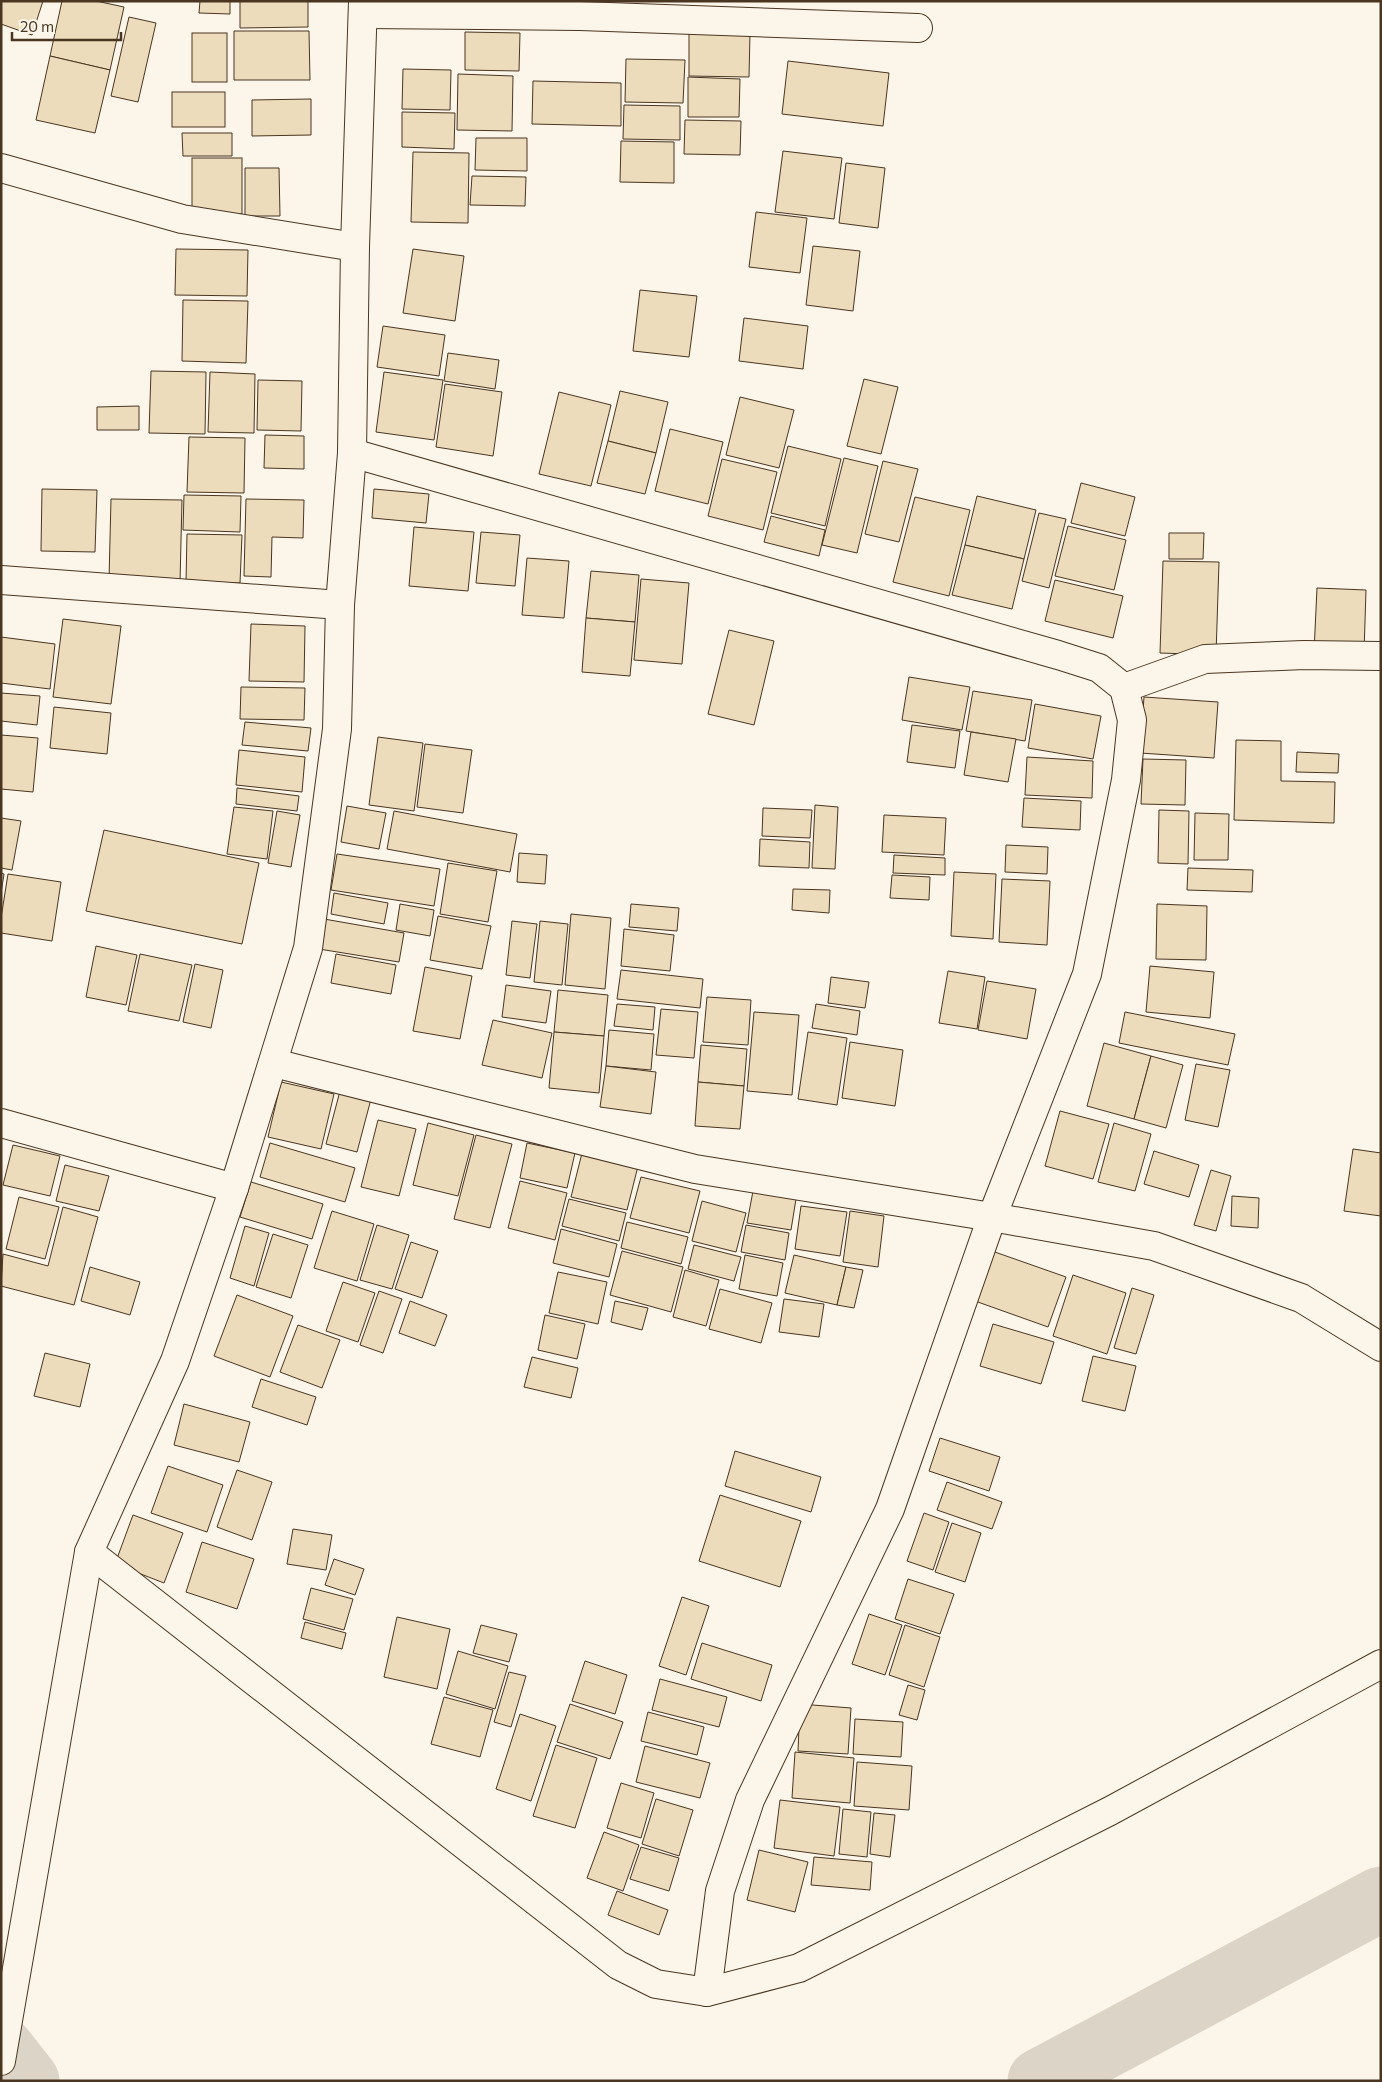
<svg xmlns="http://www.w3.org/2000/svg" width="1382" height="2082" viewBox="0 0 1382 2082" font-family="Commissioner,sans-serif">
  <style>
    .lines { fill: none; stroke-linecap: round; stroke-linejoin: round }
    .river { stroke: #dcd4c6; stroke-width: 65 }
    .building { fill: #ecdcbc; stroke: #4a3520 }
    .street-casing { stroke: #4a3520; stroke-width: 30 }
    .secondary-casing { stroke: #4a3520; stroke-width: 30 }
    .street { stroke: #fbf6e9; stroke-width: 28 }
    .secondary { stroke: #fbf6e9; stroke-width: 28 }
  </style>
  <rect width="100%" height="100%" fill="#fbf6e9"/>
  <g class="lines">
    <!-- river -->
    <g class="river">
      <path d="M1,2048l26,33"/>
      <path d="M1040,2081l341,-182"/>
    </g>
  </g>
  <!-- building -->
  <g class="building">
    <path d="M1,1h42l-11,34 -31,-11z"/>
    <path d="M62,1h34l28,6 -14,63 -60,-14z"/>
    <path d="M200,1h30v13l-31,-1z"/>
    <path d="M240,1h68v26l-68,1z"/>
    <path d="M129,17l27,6 -18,79 -27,-6z"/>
    <path d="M234,31h75l1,49h-76z"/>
    <path d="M465,32l55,1 -1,38 -54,-1z"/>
    <path d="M689,32l61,1 -1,44 -60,-1z"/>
    <rect x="192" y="33" width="35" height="49"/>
    <path d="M50,56l60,14 -15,63 -59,-13z"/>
    <path d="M626,59l59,1 -2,43 -58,-1z"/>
    <path d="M788,61l101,12 -6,53 -101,-12z"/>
    <path d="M403,69l48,1 -1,40 -48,-1z"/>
    <path d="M458,74l55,2 -1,55 -55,-1z"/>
    <path d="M688,77l52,2 -1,38h-51z"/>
    <path d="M533,81l88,2v43l-89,-2z"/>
    <rect x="172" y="92" width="53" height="35"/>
    <path d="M311,99v36l-59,1v-36z"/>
    <path d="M624,105l56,1v34l-57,-1z"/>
    <path d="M402,112l53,1 -1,36 -52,-2z"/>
    <path d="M685,120l56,1 -1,34 -56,-1z"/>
    <path d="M182,133h50v23h-49z"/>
    <path d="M476,138h51v33l-52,-1z"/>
    <path d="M621,141l53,1v41l-54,-1z"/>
    <path d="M783,151l59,7 -8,61 -59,-7z"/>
    <path d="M413,152l56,1 -1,70 -57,-1z"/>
    <rect x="192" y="158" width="50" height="56"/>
    <path d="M846,163l39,5 -7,60 -39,-5z"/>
    <path d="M245,168h34l1,48h-35z"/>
    <path d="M472,176l54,1 -1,29 -55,-1z"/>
    <path d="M756,212l51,6 -7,55 -51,-6z"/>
    <path d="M813,246l47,5 -7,60 -47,-6z"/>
    <path d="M176,249l72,1 -1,46 -72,-1z"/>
    <path d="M413,249l51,7 -9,65 -52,-8z"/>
    <path d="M640,290l57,6 -8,61 -56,-6z"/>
    <path d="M183,300l65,1 -2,62 -64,-2z"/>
    <path d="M744,318l64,8 -5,43 -64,-8z"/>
    <path d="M383,326l62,9 -6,41 -62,-9z"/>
    <path d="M448,353l51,7 -4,29 -51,-8z"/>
    <path d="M151,371l55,1 -1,62 -56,-1z"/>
    <path d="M210,372l45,2 -1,59 -46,-1z"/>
    <path d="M384,372l59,8 -9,60 -58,-8z"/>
    <path d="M864,379l34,8 -17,67 -34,-8z"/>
    <path d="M258,380l44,1 -1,50 -44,-1z"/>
    <path d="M445,384l57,8 -9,64 -57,-9z"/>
    <path d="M620,391l48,11 -12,51 -48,-12z"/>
    <path d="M559,392l52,13 -20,81 -52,-12z"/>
    <path d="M740,397l54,13 -15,58 -53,-13z"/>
    <path d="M139,406v24h-42v-23z"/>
    <path d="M670,429l53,13 -15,62 -53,-13z"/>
    <path d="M265,435l39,1v33l-40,-1z"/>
    <path d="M189,437l56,1 -1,55 -57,-1z"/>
    <path d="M608,441l48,12 -11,41 -48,-11z"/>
    <path d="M788,446l53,13 -16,67 -54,-13z"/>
    <path d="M844,458l34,8 -21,87 -35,-8z"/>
    <path d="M722,459l55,13 -14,58 -55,-14z"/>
    <path d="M883,461l35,8 -19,73 -34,-8z"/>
    <path d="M1081,483l54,14 -10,39 -54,-13z"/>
    <path d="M42,489l55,1 -2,62 -54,-1z"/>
    <path d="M374,489l55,5 -3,29 -54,-5z"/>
    <path d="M184,495l57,1 -1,36 -57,-2z"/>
    <path d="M977,496l59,14 -12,49 -59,-14z"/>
    <path d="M915,497l55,13 -21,86 -56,-14z"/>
    <path d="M111,499l71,1 -2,82 -71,-2z"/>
    <path d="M246,499l58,1 -1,38 -31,-1 -1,40 -27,-1z"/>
    <path d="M1039,513l27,6 -17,69 -27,-7z"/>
    <path d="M771,516l54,14 -6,26 -55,-14z"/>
    <path d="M1068,526l58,14 -12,50 -59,-14z"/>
    <path d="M414,527l60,5 -6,59 -59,-5z"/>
    <path d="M481,532l39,3 -5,51 -39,-3z"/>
    <path d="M1169,533h35l-1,26h-34z"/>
    <path d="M187,534l55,1 -2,48 -54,-1z"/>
    <path d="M965,545l59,14 -12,50 -60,-14z"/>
    <path d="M527,558l42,3 -5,57 -42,-3z"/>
    <path d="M1163,561l56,1 -3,93 -56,-2z"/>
    <path d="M591,571l48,4 -4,47 -49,-4z"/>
    <path d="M641,579l48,4 -7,81 -48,-4z"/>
    <path d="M1055,580l68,16 -10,42 -68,-17z"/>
    <path d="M1317,588l49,2 -2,63 -50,-1z"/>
    <path d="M586,618l49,4 -5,54 -48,-4z"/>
    <path d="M63,619l58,7 -10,78 -58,-7z"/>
    <path d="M251,624l54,2 -1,56 -55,-1z"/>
    <path d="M729,630l45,11 -20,84 -46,-11z"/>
    <path d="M1,637l54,7 -5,45 -49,-6z"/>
    <path d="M909,677l61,10 -8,43 -60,-10z"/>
    <path d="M241,687l64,1 -1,32 -64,-1z"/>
    <path d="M973,691l59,9 -7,41 -59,-10z"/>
    <path d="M1,693l39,3 -3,29 -36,-4z"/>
    <path d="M1144,697l74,5 -4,56 -74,-5z"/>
    <path d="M1035,704l66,12 -8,43 -65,-11z"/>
    <path d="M54,707l57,6 -4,41 -57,-6z"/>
    <path d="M245,722l66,6 -3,23 -66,-6z"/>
    <path d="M912,725l48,6 -5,37 -48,-6z"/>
    <path d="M971,732l45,7 -8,43 -44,-7z"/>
    <path d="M1,735l37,3 -5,54 -32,-3z"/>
    <path d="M378,737l45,6 -9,68 -45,-6z"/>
    <path d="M1236,740l45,1v40l54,1 -1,41 -100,-3z"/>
    <path d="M425,744l47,6 -9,63 -46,-6z"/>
    <path d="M239,750l66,7 -3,35 -66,-7z"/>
    <path d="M1297,752l42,2 -1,19 -42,-1z"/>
    <path d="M1027,757l66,4 -1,37 -67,-3z"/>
    <path d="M1143,759l43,1 -1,45 -44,-1z"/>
    <path d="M237,788l62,8 -2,15 -61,-7z"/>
    <path d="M1024,798l57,3 -1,29 -58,-3z"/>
    <path d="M815,805l23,2 -3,62 -23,-1z"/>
    <path d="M347,806l39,7 -7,36 -38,-7z"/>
    <path d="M234,807l39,4 -6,48 -40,-5z"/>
    <path d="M763,808l49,2 -2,28 -48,-2z"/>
    <path d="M1159,810l30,1 -1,53 -30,-1z"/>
    <path d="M277,811l23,4 -9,52 -23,-4z"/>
    <path d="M394,811l123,23 -7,38 -123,-23z"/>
    <path d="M1195,813l34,1 -1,46h-34z"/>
    <path d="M884,815l62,3 -2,37 -62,-3z"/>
    <path d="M1,818l20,3 -9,49 -11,-2z"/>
    <path d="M104,830l155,33 -17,81 -156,-33z"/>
    <path d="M760,839l50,3 -1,26 -50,-2z"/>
    <path d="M1006,845l42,2 -1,27 -42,-2z"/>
    <path d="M519,853l28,2 -2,29 -28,-2z"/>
    <path d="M337,854l103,15 -6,37 -103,-16z"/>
    <path d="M894,855l51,3v17l-52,-2z"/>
    <path d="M448,863l49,8 -9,51 -48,-8z"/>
    <path d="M1188,868l65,2 -1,22 -65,-2z"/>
    <path d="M954,872l42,2 -3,65 -42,-3z"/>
    <path d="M1,873l3,1 -3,19z"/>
    <path d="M8,874l53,8 -9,59 -51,-8v-15z"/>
    <path d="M892,875l38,2 -1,23 -39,-2z"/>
    <path d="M1002,879l48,2 -3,64 -48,-3z"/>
    <path d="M793,889l37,1 -1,23 -37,-3z"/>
    <path d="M334,893l54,10 -4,21 -53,-10z"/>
    <path d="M400,904l34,6 -4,26 -34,-6z"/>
    <path d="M631,904l48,4 -2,23 -48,-4z"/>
    <path d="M1157,904l50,2 -1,54 -50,-1z"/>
    <path d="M571,914l40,4 -6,71 -40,-4z"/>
    <path d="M438,916l53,10 -9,43 -52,-9z"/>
    <path d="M324,919l80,14 -5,29 -80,-13z"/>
    <path d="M512,921l25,3 -7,54 -24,-3z"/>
    <path d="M540,921l28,3 -6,61 -28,-3z"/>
    <path d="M624,929l50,6 -4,36 -49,-5z"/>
    <path d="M96,946l41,9 -11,50 -40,-8z"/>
    <path d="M140,954l52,11 -13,56 -51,-10z"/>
    <path d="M336,954l60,11 -5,29 -60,-11z"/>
    <path d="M195,964l28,6 -12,58 -28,-6z"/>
    <path d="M1150,966l64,6 -4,46 -64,-6z"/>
    <path d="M425,967l47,9 -12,63 -47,-8z"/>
    <path d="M621,970l82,9 -3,29 -83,-9z"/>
    <path d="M948,971l37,6 -8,52 -38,-6z"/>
    <path d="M831,977l38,5 -4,26 -37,-5z"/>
    <path d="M987,981l49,8 -9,50 -49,-9z"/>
    <path d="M506,985l45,6 -5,32 -44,-6z"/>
    <path d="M558,990l50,5 -4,41 -50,-4z"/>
    <path d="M707,997l44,3 -3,45 -45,-3z"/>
    <path d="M617,1004l38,3 -2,23 -39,-4z"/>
    <path d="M816,1004l44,7 -3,24 -45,-7z"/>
    <path d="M661,1009l37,3 -4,46 -38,-3z"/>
    <path d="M754,1012l45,3 -7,80 -45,-4z"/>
    <path d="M1125,1012l110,22 -7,31 -109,-22z"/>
    <path d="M493,1020l59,13 -10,45 -60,-13z"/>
    <path d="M609,1030l45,4 -3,36 -45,-4z"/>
    <path d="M554,1032l50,4 -5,57 -50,-5z"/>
    <path d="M808,1032l39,6 -10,67 -39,-6z"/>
    <path d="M850,1042l53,8 -8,56 -53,-8z"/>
    <path d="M1104,1043l47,13 -17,63 -47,-13z"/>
    <path d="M701,1045l46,4 -3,37 -46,-4z"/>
    <path d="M1151,1056l32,9 -17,63 -32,-9z"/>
    <path d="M1196,1064l34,6 -12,57 -33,-7z"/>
    <path d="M606,1066l50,6 -5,42 -51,-7z"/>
    <path d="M281,1082l53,12 -13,55 -53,-12z"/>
    <path d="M698,1082l46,4 -4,43 -45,-3z"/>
    <path d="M340,1091l31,8 -14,53 -31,-8z"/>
    <path d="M1060,1111l49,13 -16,55 -48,-13z"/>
    <path d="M378,1120l38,9 -17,67 -38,-9z"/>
    <path d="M428,1123l46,12 -16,61 -45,-11z"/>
    <path d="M1114,1123l37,11 -16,57 -37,-9z"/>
    <path d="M476,1135l36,9 -22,84 -36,-9z"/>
    <path d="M270,1143l85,25 -10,34 -85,-25z"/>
    <path d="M527,1143l48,10 -8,35 -47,-10z"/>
    <path d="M13,1145l47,11 -10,40 -47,-11z"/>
    <path d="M1353,1149l28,4v63l-37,-5z"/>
    <path d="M1154,1151l45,14 -10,32 -45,-13z"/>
    <path d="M582,1153l56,13 -11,44 -56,-13z"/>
    <path d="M65,1165l44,11 -10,35 -43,-10z"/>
    <path d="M1211,1170l20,6 -15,55 -22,-6z"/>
    <path d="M641,1177l59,14 -11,42 -59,-15z"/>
    <path d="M520,1181l47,12 -12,47 -47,-12z"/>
    <path d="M251,1182l72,22 -11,35 -72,-22z"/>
    <path d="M753,1191l43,8 -5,31 -44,-7z"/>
    <path d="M1232,1196l27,2 -1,30 -27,-2z"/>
    <path d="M19,1197l40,10 -14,52 -39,-10z"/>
    <path d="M569,1199l57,14 -7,28 -57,-15z"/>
    <path d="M702,1201l44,12 -10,39 -44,-11z"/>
    <path d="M801,1206l46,6 -7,44 -45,-7z"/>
    <path d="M63,1207l35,10 -24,88 -73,-19 2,-32 45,12z"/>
    <path d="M332,1211l42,13 -17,57 -43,-13z"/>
    <path d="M850,1211l34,5 -6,51 -35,-5z"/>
    <path d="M627,1222l61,15 -7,27 -60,-16z"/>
    <path d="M377,1225l32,10 -17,54 -32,-9z"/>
    <path d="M746,1225l43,8 -4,27 -44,-8z"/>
    <path d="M245,1226l24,7 -15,53 -24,-8z"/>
    <path d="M561,1229l56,15 -8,33 -56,-14z"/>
    <path d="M273,1234l35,11 -17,53 -35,-11z"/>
    <path d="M411,1242l27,9 -16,47 -27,-9z"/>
    <path d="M694,1245l47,12 -7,24 -46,-12z"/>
    <path d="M622,1251l61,16 -12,45 -61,-17z"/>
    <path d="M992,1251l74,26 -18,50 -73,-26z"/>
    <path d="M745,1255l38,8 -6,33 -38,-7z"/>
    <path d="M794,1255l52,12 -9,38 -52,-12z"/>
    <path d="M90,1267l50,15 -10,33 -49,-14z"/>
    <path d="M846,1267l17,3 -9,38 -17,-3z"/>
    <path d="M685,1270l34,10 -13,46 -33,-9z"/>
    <path d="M558,1272l49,10 -9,42 -49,-11z"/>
    <path d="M1073,1275l53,18 -19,61 -54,-18z"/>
    <path d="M343,1282l32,11 -17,49 -32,-11z"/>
    <path d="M1132,1288l22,7 -18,59 -22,-6z"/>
    <path d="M720,1289l52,14 -11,40 -52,-14z"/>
    <path d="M379,1291l23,8 -19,54 -23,-8z"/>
    <path d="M237,1295l56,21 -23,61 -56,-21z"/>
    <path d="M784,1299l40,5 -5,33 -40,-5z"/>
    <path d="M410,1301l37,14 -12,31 -36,-13z"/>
    <path d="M615,1301l33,7 -6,22 -31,-8z"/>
    <path d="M545,1315l40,9 -8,35 -39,-9z"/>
    <path d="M993,1324l61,18 -13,42 -61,-18z"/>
    <path d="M298,1325l42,15 -18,48 -42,-16z"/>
    <path d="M45,1353l45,11 -10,43 -46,-11z"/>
    <path d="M1093,1356l43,10 -11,45 -43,-10z"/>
    <path d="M532,1357l46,11 -7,30 -47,-11z"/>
    <path d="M261,1379l55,18 -9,28 -55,-18z"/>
    <path d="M184,1404l66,18 -11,40 -65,-17z"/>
    <path d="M940,1438l60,19 -11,34 -60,-20z"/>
    <path d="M735,1451l86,26 -10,35 -86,-26z"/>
    <path d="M168,1466l55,19 -16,47 -56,-19z"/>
    <path d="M237,1470l35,12 -20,58 -35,-13z"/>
    <path d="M947,1482l55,20 -10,27 -55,-19z"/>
    <path d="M720,1495l81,26 -21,66 -81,-26z"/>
    <path d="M924,1513l25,9 -16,48 -26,-9z"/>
    <path d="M133,1515l50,18 -19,50 -49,-19z"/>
    <path d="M952,1523l29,10 -16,49 -30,-10z"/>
    <path d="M293,1529l39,6 -6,35 -39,-6z"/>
    <path d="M202,1542l52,17 -17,50 -51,-17z"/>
    <path d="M334,1559l30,10 -9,26 -30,-10z"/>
    <path d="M908,1579l46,15 -14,40 -45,-15z"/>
    <path d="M311,1588l42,11 -9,31 -41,-11z"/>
    <path d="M682,1597l27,9 -23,69 -27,-9z"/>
    <path d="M869,1614l33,11 -17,50 -33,-11z"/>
    <path d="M397,1617l53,12 -13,60 -53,-12z"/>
    <path d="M305,1622l41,11 -4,16 -41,-11z"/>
    <path d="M481,1625l36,9 -8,28 -36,-9z"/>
    <path d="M905,1625l35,12 -16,50 -35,-12z"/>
    <path d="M702,1643l70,22 -11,36 -70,-22z"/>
    <path d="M458,1651l50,15 -13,43 -49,-15z"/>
    <path d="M585,1661l42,14 -12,39 -43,-13z"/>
    <path d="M509,1672l17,4 -15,51 -17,-5z"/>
    <path d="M660,1679l67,18 -8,30 -67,-17z"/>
    <path d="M908,1685l17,5 -8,30 -18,-5z"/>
    <path d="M444,1697l49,13 -13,47 -49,-13z"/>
    <path d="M570,1704l53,18 -13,37 -53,-17z"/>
    <path d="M800,1704l51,4 -3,46 -50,-3z"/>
    <path d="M648,1712l56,15 -7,28 -56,-14z"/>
    <path d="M520,1714l36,12 -25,75 -35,-12z"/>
    <path d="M855,1719l48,3 -2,35 -48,-3z"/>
    <path d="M556,1745l41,13 -22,70 -42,-12z"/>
    <path d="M645,1746l65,17 -10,35 -64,-16z"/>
    <path d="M795,1752l59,6 -4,45 -58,-5z"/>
    <path d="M857,1762l55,4 -3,44 -55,-4z"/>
    <path d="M621,1783l33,10 -13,45 -34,-10z"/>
    <path d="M656,1799l37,11 -14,46 -37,-12z"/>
    <path d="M780,1800l60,7 -6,49 -60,-8z"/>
    <path d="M843,1809l28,3 -4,45 -28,-3z"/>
    <path d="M874,1813l21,2 -5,42 -20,-3z"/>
    <path d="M604,1832l35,13 -16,46 -36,-13z"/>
    <path d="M641,1847l38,11 -10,33 -39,-12z"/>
    <path d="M759,1850l49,12 -13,50 -48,-12z"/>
    <path d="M814,1857l58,5 -2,28 -59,-5z"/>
    <path d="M617,1891l51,19 -9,25 -51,-20z"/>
  </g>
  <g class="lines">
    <defs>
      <g id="street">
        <path d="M363,14l217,2 338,12"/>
        <path d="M1,168l181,51 173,28"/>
        <path d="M352,453l706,202 41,13 25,20 8,32 -6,60 -39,194 -95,243 -102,292 -140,291 -30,91 -13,101"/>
        <path d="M1,580l339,25"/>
        <path d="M1124,688l81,-29 99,-4 77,1"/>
        <path d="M1,1123l233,65"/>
        <path d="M89,1552l529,413 38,19 51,8 92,-24 311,-157 271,-147"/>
      </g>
      <g id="secondary">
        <path d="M274,1063l421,106 297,48 162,29 147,52 80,49"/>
        <path d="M1,2061l88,-509 86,-191 59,-173 74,-240 29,-219 3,-124 12,-152 3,-206 8,-246"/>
      </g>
    </defs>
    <!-- street casing -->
    <use href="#street" class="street-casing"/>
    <!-- secondary casing -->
    <use href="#secondary" class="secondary-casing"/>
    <!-- street -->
    <use href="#street" class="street"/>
    <!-- secondary -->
    <use href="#secondary" class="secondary"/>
  </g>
  <!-- border -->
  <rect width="1382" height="2082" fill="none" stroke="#4a3520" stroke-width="5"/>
  <!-- scale -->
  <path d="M12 32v8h109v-8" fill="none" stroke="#4a3520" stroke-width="2.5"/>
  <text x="20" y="32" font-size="15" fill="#4a3520" stroke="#fbf6e9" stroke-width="4" paint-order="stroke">20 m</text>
</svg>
